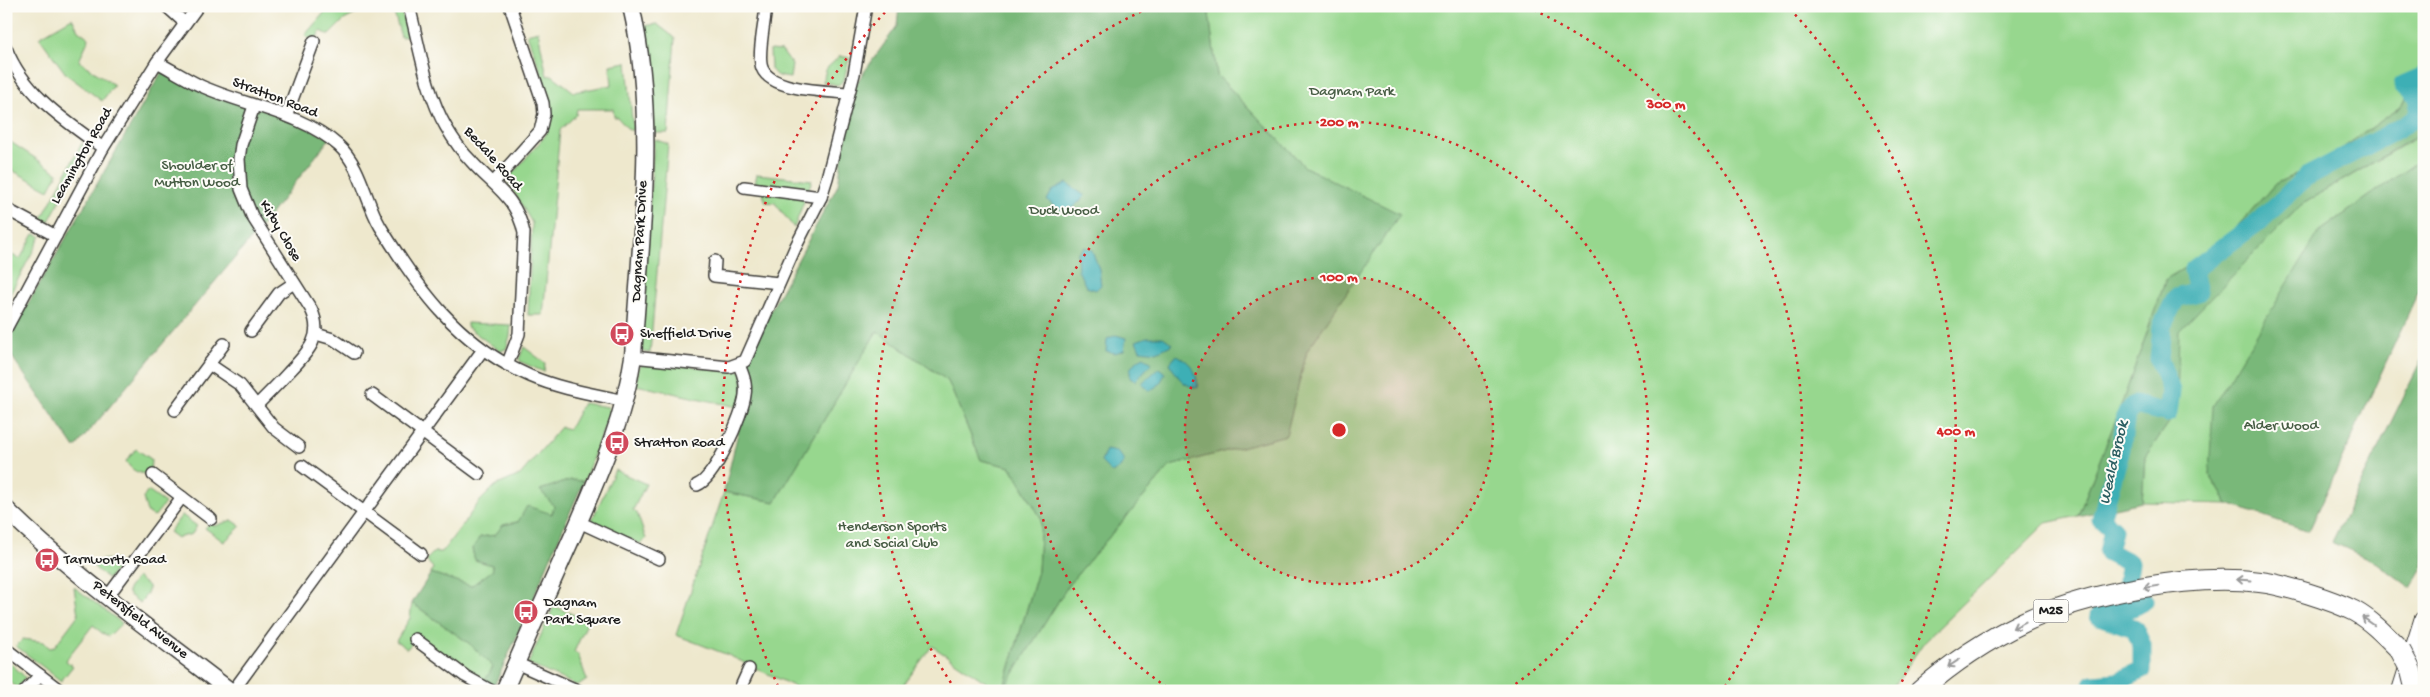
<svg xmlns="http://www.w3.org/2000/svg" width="2430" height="697" viewBox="0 0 2430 697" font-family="'Gochi Hand',sans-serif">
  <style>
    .green { fill: #97d78e; stroke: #5a7a55 }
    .forest { fill: #79b879; stroke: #4a6a4a }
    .water { fill: #3eafb5; stroke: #2d6668 }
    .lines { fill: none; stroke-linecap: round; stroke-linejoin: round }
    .river { stroke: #3eafb5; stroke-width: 19 }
    .street-casing { stroke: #3c3b37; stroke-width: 14 }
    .secondary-casing { stroke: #3c3b37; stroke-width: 19 }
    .highway-casing { stroke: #3c3b37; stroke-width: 22 }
    .street { stroke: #fff; stroke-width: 11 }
    .secondary { stroke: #fff; stroke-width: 16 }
    .highway { stroke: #fff; stroke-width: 20 }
    .highway-bridge-casing { stroke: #3c3b37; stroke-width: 22; stroke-linecap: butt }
    .highway-bridge { stroke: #fff; stroke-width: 20 }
    .oneway { stroke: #999 }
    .ring { fill: none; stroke: #d62828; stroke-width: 2.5; stroke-dasharray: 2.5 5 }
    .labels { text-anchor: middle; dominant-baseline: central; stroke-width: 4; stroke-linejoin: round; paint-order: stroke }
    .shield { fill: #fdfcf7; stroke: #605f5e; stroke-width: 1 }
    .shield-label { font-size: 14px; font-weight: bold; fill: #1c1c1c }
    .park-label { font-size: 15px; fill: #475d44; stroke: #fdfcf7 }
    .street-label { font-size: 15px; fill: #1c1c1c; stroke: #fdfcf7 }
    .poi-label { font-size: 15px; fill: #1c1c1c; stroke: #fdfcf7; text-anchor: start }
    .water-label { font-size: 16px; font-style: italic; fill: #2b5e61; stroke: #fdfcf7 }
    .centre { fill: #d62828; stroke: #fdfcf7; stroke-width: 2.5 }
    .ring-label { font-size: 15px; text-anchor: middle; font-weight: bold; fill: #d62828; stroke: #fdfcf7; stroke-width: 4; stroke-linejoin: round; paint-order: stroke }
  </style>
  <rect width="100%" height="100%" fill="#fdfcf7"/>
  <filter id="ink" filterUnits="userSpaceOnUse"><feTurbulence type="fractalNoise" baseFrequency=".02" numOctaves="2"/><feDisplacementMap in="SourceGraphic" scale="10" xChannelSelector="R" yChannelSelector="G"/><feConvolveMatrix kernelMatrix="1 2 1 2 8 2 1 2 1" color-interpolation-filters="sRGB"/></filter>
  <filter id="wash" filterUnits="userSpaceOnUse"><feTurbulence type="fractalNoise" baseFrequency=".0096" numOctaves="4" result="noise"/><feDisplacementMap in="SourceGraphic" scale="20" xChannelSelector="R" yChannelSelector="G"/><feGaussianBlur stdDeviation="1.12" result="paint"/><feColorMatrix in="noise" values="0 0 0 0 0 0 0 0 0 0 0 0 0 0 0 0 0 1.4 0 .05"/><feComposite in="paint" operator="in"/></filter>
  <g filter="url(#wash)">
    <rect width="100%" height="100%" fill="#eee8cd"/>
    <!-- green -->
    <g class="green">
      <path d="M330,6h41l-27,14 -15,15 -8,-4 -7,10 -9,-6z"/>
      <path d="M392,6h8l8,30 -7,1z"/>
      <path d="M1208,6h1216v59l-23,42 -74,52 -52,25 -56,63 -53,32 -48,135 -40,102 -32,7 -122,119 -34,49h-891l-67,-45 -33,45h-95l-76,-36 -52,-20 48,-143 51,10 102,-171 71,50 33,79 30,7 30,51 -3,53 -35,119 66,-106 101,-118 116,-31 21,-84 92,-137 -94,-47 -88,-92z"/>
      <path d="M72,18l6,12 11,8 -10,23 35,24 -12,16 -36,-27 -27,-37z"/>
      <path d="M657,24l18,14 -7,95h-14l-12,-107z"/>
      <path d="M538,31l9,45 5,-1 22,17 38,-7 -2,-20 17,-3 6,68h-4l-12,-13h-3l-1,-8h-36l-1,6 -16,15 -17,185h-15l4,-92 -25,-43 38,-44c14,-28 -9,-74 -18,-102z"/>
      <path d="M770,50l12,1 10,14 -2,13 -13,-2 -6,-7z"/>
      <path d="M840,56l9,2 -5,22 -6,5 -15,-3 3,-13z"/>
      <path d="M2424,133v24l-105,75 -110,242 19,30 -86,-2 3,-45 32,-46 1,-80 123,-126z"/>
      <path d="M6,139l52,34 -9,17 -43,-23z"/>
      <path d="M654,139l14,5 -18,209 -7,-1 -3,-6z"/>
      <path d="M82,143l4,4v6l-37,68 -6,3 -3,-2z"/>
      <path d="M757,174l55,6 -18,48 -19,-25 -9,-1 -7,-17 -4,-2z"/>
      <path d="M34,234l7,2 -35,66v-50l14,7z"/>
      <path d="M467,323l44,2 -1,11 -4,13 -6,2 -33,-24z"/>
      <path d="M524,347l21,16 -1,9 -23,-10 -2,-3z"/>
      <path d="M644,362l98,9v37l-106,-23 2,-16z"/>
      <path d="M583,403l25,4 2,5 -26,69 -13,-1 -31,10 14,16 -2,8 -49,11 -8,10 -15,2 -8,12 3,11 17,5 2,5 -23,16 -40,-13 2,-5 -7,-8 8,-8h8l38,-51 15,-15 25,-11 41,-48 8,2z"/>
      <path d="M136,449l15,10 -1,16c-11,-2 -18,-3 -24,-14z"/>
      <path d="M615,470l31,14 -13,26 4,3 9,26 -6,5 -49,-22z"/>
      <path d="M148,491l17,12 -11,14 -7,-5 -4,-14z"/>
      <path d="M182,515l15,11 -5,8 -15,4 -8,-6z"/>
      <path d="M232,520l9,6 -17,16 -19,-14 5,-5 5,3z"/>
      <path d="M115,559l5,5 -12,15 -14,-12 6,-7z"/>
      <path d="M137,577l11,9v6l-8,11 -12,-9v-5z"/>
      <path d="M74,587l48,36 -13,13 -7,-3 -9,-8 -25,32 -2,4 7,5 -12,15 -45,-35 7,-7 20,3 7,6 4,-1 24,-32z"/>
      <path d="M412,603l58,41 24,23 -12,18 -67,-46 -8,10 -11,-8 14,-23z"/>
      <path d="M554,606l34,15 -14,31 4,2 9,26 -9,6 -50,-22z"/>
      <path d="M7,660l18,17 -7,11 -12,-8z"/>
    </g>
    <!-- forest -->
    <g class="forest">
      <path d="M899,6h309l9,69 88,92 95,47 -93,137 -21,84 -116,31 -101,118 -66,107 35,-120 3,-53 -30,-51 -30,-7 -33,-79 -71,-50 -102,171 -51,-10 17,-72 2,-45 21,-52 74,-138 14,-96 45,-63z"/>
      <path d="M2424,65v67l-123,73 -122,126 -2,80 -32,46 -3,45 -64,14 40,-102 48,-135 53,-32 56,-63 52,-25 74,-52z"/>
      <path d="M165,66l165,72 -70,90 -185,220 -69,-100v-6z"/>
      <path d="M2424,157v122l-115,252 -81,-27 -19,-30 4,-68 106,-174z"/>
      <path d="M2424,355v211l-13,22 -35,-26 -44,-20z"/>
      <path d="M571,480l13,1c-32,70 -59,141 -92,209l-10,-5 11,-18 -23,-23 -58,-41 19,-30 40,13 22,-16 -1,-5 -17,-5 -3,-11 8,-12 15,-2 8,-10 15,-3 9,-16 25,8 2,-8 -14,-16z"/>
    </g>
    <!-- water -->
    <g class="water">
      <path d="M1067,183l18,13 -12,12 -16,1 -10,-9 5,-9z"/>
      <path d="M1084,247l8,3 7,19 2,16 -5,5 -10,-3 -8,-17 -1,-17z"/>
      <path d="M1116,335l10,3 -2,12 -9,3 -9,-2 1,-12z"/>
      <path d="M1147,337h16l10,7 -16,8 -17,-2 -4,-9z"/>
      <path d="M1177,355c15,8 20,17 21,33 -16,-2 -21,-12 -28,-25z"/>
      <path d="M1144,357l8,6 -17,18 -5,-3v-9l6,-8z"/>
      <path d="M1159,368l6,5c-3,9 -8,14 -16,18l-7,-8z"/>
      <path d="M1106,450l11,2 8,8 -5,8 -8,5 -11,-11z"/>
    </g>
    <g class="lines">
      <!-- river -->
      <path class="river" d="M2093,691v-7l24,-2 25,-12v-25l-8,-17 -35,-12 11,-16 21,8 13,-7 -17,-20 3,-18 -22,-11 5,-22 -12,-11 20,-70 5,-34 8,-10 34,8 3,-22 -12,-32 3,-33 14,-28 22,-6 -5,-22 69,-51 44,-42 81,-42 30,-18 3,-18 -17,-14 21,-9"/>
    </g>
  </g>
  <g filter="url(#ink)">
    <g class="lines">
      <defs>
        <g id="street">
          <path d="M166,6l19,17"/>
          <path d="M409,6c10,38 17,87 37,121 7,12 15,24 25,34 23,26 45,35 53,72l-5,101 -12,31"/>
          <path d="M766,6c-1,16 -9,49 -4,62 9,23 64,23 86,25"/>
          <path d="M6,48c18,46 58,72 97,100"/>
          <path d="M157,62c15,8 29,17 44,24 44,20 100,26 138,60 22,20 26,54 41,80 39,64 79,119 150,150 30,13 63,18 95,25"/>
          <path d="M254,106l-13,39 -2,14 2,30 11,27 59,93c14,28 -5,45 -23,64 -10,11 -20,21 -31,32"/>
          <path d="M286,116l28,-75"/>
          <path d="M494,182l46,-51 4,-17 -1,-11 -33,-97"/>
          <path d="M744,187l77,10"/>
          <path d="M6,209l50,27"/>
          <path d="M715,261l-1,15 65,7"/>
          <path d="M6,329l97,-181 54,-86 41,-56"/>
          <path d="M251,331l28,-38 15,-10"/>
          <path d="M316,334l17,5 21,14"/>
          <path d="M633,357l96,10 16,-6 50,-113 26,-51 6,-19 27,-104 12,-68"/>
          <path d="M209,364l31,21 34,43 25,19"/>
          <path d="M372,395l107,79"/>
          <path d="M175,410l49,-66"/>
          <path d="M302,466l119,88"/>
          <path d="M153,475l58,44"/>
          <path d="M697,485c18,-6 46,-71 48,-90 2,-11 -2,-21 -6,-30"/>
          <path d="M579,522l80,37"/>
          <path d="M108,596l74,-99"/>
          <path d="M415,639l50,37 27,15"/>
          <path d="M6,649l55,42"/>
          <path d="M516,663l63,28"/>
          <path d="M25,691l15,-16"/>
          <path d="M233,691l249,-340"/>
          <path d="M739,691l10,-22"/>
        </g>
        <g id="secondary">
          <path d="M6,509c68,67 148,123 224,182"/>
          <path d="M504,691c23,-53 46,-105 70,-158 25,-58 50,-113 59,-176 7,-116 25,-237 -2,-351"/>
        </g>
        <g id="highway">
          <path d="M1920,691c32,-28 66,-51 104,-69 62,-29 169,-49 236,-40 25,3 72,18 94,29 18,10 32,25 46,39"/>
          <path d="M2402,691l22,-70"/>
        </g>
      </defs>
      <!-- street casing -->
      <use href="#street" class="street-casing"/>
      <!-- secondary casing -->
      <use href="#secondary" class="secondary-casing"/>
      <!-- highway casing -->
      <use href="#highway" class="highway-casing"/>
      <!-- street -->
      <use href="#street" class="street"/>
      <!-- secondary -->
      <use href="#secondary" class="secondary"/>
      <!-- highway -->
      <use href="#highway" class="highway"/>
      <defs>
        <path id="highway-bridge" d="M2400,650l11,21 5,20"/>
      </defs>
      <!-- highway-bridge casing -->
      <use href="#highway-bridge" class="highway-bridge-casing"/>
      <!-- highway-bridge -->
      <use href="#highway-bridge" class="highway-bridge"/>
    </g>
    <!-- one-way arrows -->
    <defs><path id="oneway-shaft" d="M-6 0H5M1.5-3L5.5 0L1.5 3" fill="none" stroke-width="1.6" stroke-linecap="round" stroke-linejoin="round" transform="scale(1.25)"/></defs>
    <g class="oneway">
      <use href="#oneway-shaft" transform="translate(2244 580) rotate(-176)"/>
      <use href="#oneway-shaft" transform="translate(2151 587) rotate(171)"/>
      <use href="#oneway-shaft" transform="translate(2368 621) rotate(-145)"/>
      <use href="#oneway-shaft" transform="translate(2019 625) rotate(153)"/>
      <use href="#oneway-shaft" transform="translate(1954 663) rotate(146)"/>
    </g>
  </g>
  <!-- distance rings -->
  <circle cx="1339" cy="430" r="154" fill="#d62828" fill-opacity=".12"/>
  <g class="ring">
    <circle cx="1339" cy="430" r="154"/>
    <path d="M1173 691A309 309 0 1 1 1505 691"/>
    <path d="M955 689A463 463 0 0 1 1151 7M1527 7A463 463 0 0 1 1723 689"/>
    <path d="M778 686A617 617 0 0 1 888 9M1790 9A617 617 0 0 1 1900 686"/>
  </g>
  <!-- icons -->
  <defs>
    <symbol id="bus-disc" viewBox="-11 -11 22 22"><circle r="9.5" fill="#d1495b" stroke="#fdfcf7"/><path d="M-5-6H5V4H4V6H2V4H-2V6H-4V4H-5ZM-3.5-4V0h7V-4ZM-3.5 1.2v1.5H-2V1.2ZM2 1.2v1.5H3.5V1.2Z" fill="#fff"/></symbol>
  </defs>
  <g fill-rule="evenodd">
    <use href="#bus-disc" x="608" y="320" width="28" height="28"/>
    <use href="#bus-disc" x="603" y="429" width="28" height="28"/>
    <use href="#bus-disc" x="33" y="546" width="28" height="28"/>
    <use href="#bus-disc" x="512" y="598" width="28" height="28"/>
  </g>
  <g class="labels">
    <!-- shield labels -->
    <rect class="shield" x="2033.5" y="599.5" width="35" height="23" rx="4"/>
    <g class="shield-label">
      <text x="2051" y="611">M25</text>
    </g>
    <!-- park labels -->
    <g class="park-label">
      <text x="1352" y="92">Dagnam Park</text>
      <text x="197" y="166">Shoulder of<tspan x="197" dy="17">Mutton Wood</tspan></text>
      <text x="1064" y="211">Duck Wood</text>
      <text x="2281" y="426">Alder Wood</text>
      <text x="892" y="527">Henderson Sports<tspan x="892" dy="17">and Social Club</tspan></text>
    </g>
    <!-- street labels -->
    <g class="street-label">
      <text transform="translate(275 98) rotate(21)">Stratton Road</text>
      <text transform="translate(82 156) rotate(-60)">Leamington Road</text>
      <text transform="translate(493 159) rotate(48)">Bedale Road</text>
      <text transform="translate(280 231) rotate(59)">Kirby Close</text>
      <text transform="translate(640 241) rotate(-87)">Dagnam Park Drive</text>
      <text transform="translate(140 620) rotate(38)">Petersfield Avenue</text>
    </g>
    <!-- poi labels -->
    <g class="poi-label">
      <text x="640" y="334">Sheffield Drive</text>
      <text x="634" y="443">Stratton Road</text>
      <text x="64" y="560">Tarnworth Road</text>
      <text x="544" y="603">Dagnam<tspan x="544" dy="17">Park Square</tspan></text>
    </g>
    <!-- water labels -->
    <g class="water-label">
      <text transform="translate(2115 463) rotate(-77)">Weald Brook</text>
    </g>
  </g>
  <circle cx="1339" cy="430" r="8" class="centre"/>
  <g class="ring-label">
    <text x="1666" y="108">300 m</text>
    <text x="1339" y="126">200 m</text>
    <text x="1339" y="281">100 m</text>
    <text x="1956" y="435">400 m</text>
  </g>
  <!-- margin -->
  <rect width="2430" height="697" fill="none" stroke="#fdfcf7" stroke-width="25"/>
</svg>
